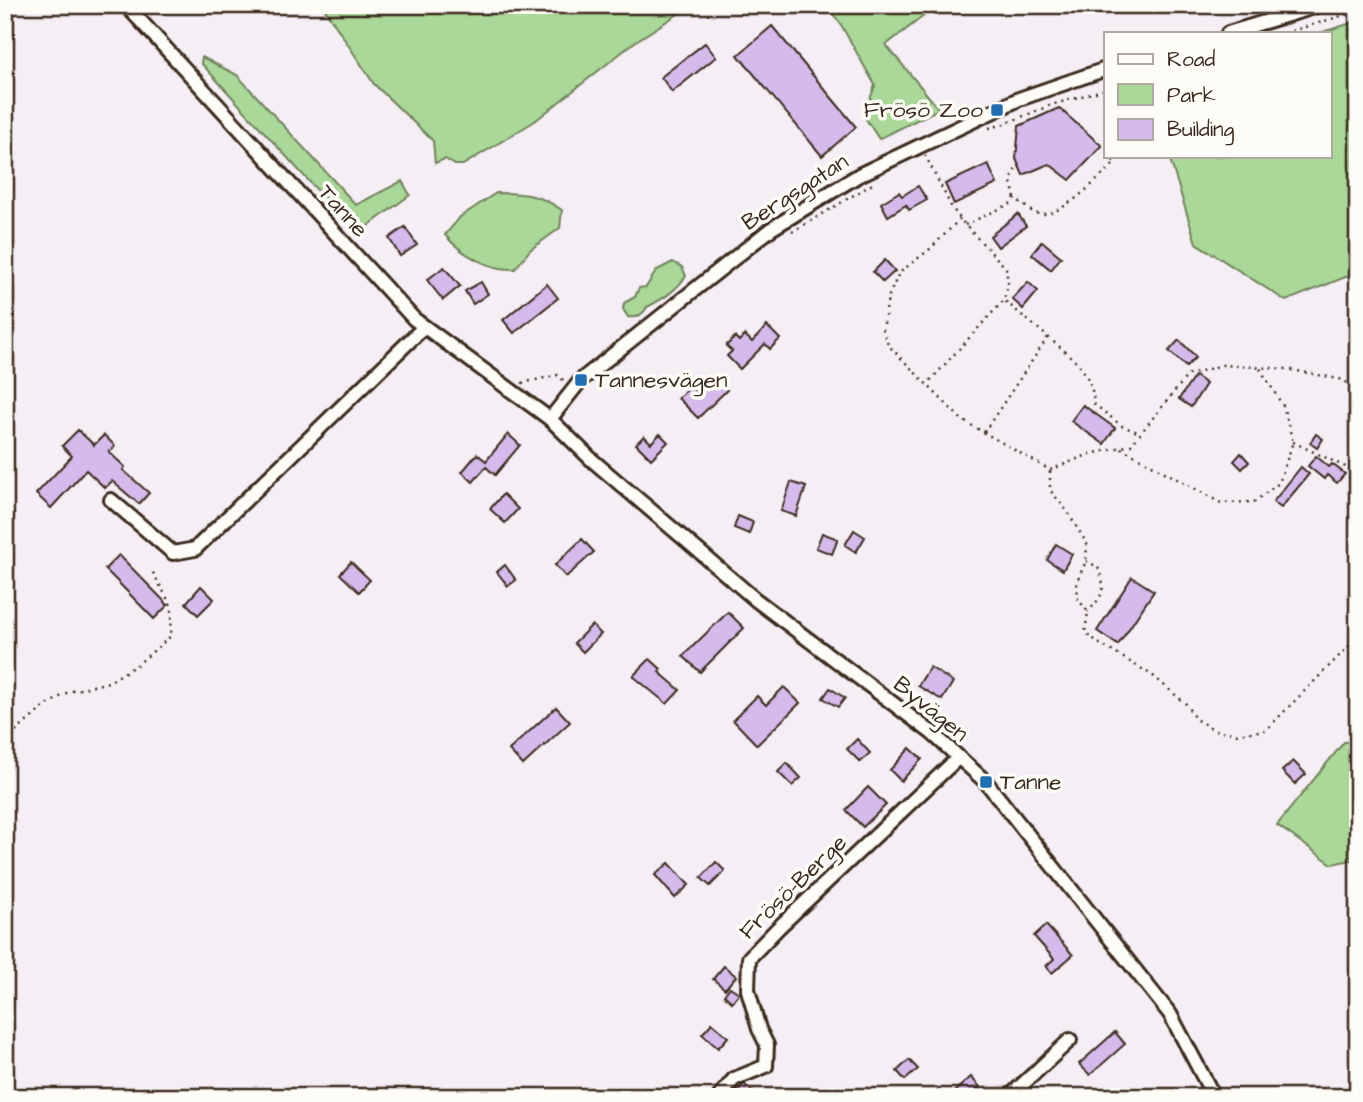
<svg xmlns="http://www.w3.org/2000/svg" width="1363" height="1102" viewBox="0 0 1363 1102" font-family="'Architects Daughter',sans-serif">
  <style>
    .green { fill: #a9d898; stroke: #72815b; stroke-width: 2 }
    .building { fill: #d4bbeb; stroke: #3b2a1e; stroke-width: 2 }
    .lines { fill: none; stroke-linecap: round; stroke-linejoin: round }
    .minor-casing { stroke: #3b2a1e; stroke-width: 18 }
    .path { stroke: #3b2a1e; stroke-width: 2.5; stroke-dasharray: 2 5; stroke-linecap: butt }
    .minor { stroke: #fdfcf7; stroke-width: 12 }
    .poi-dot { fill: #1f6fb2; stroke: #fdfcf7; stroke-width: 2.5 }
    .labels { text-anchor: middle; dominant-baseline: central; stroke-width: 7; stroke-linejoin: round; paint-order: stroke }
    .poi-label { font-size: 23px; fill: #3b2a1e; stroke: #fdfcf7; text-anchor: start }
    .street-label { font-size: 23px; fill: #3b2a1e; stroke: #fdfcf7 }
  </style>
  <rect width="100%" height="100%" fill="#f5eff5"/>
  <filter id="ink" filterUnits="userSpaceOnUse"><feTurbulence type="fractalNoise" baseFrequency=".0143" numOctaves="2"/><feDisplacementMap in="SourceGraphic" scale="14" xChannelSelector="R" yChannelSelector="G"/><feConvolveMatrix kernelMatrix="1 2 1 2 8 2 1 2 1" color-interpolation-filters="sRGB"/></filter>
  <g filter="url(#ink)">
    <!-- green -->
    <g class="green">
      <path d="M322,5h370l-56,36 -101,80 -72,44h-8l-10,-6 -10,4 -2,-22 -59,-57z"/>
      <path d="M826,5h106l2,3 -48,37 53,64 -60,30 -15,-23 11,-31 -35,-62z"/>
      <path d="M1358,21v251l-72,29 -90,-58 -27,-87h161v-123h-11z"/>
      <path d="M202,57l35,18 119,130 46,-24 8,14 -53,39 -156,-171z"/>
      <path d="M496,193c28,0 43,1 66,17l-2,18 -30,22 -15,19c-26,1 -53,-14 -70,-34l15,-18z"/>
      <path d="M673,262l9,5 4,9c-10,15 -23,23 -39,31 -4,8 -11,11 -19,10l-5,-8 1,-6 11,-6 4,-9 7,-1 11,-17z"/>
      <path d="M1358,741v98l-5,5 -1,16 -20,4 -55,-39 67,-83z"/>
    </g>
    <!-- building -->
    <g class="building">
      <path d="M772,26l84,101 -34,29 -84,-101z"/>
      <path d="M705,43l11,14 -44,35 -11,-15z"/>
      <path d="M1059,108l43,38 -32,34 -21,-16 -26,11 -7,-16 3,-33z"/>
      <path d="M988,164l9,20 -43,20 -9,-20z"/>
      <path d="M918,186l9,14 -18,10 -3,-5 -18,11 -7,-13 18,-11 3,4z"/>
      <path d="M1018,214l8,12 -28,21 -8,-11z"/>
      <path d="M405,227l12,18 -17,11 -11,-18z"/>
      <path d="M1042,241l19,16 -10,13 -19,-16z"/>
      <path d="M885,260l10,11 -12,11 -10,-10z"/>
      <path d="M444,267l16,19 -17,14 -16,-20z"/>
      <path d="M481,282l7,12 -15,10 -8,-13z"/>
      <path d="M1028,282l10,9 -15,18 -11,-10z"/>
      <path d="M547,284l11,14 -44,35 -11,-13z"/>
      <path d="M767,326l13,13 -10,10 -5,-5 -25,25 -13,-13 5,-5 -6,-5 9,-9 4,4 6,-6 7,7z"/>
      <path d="M1179,340l17,17 -10,10 -17,-16z"/>
      <path d="M713,376l14,14 -29,28 -20,-20 12,-11 6,5z"/>
      <path d="M1195,376l11,8 -15,23 -12,-8z"/>
      <path d="M1083,405l32,23 -11,16 -33,-23z"/>
      <path d="M78,430l16,15 10,-10 11,11 -6,6 16,15 -2,3 26,23 -10,11 -27,-23 -7,7 -19,-18 -35,38 -15,-14 36,-38 -10,-10z"/>
      <path d="M508,434l12,11 -25,30 -9,-8 -13,15 -11,-10 15,-18 9,7z"/>
      <path d="M660,434l8,8 -17,17 -15,-15 8,-8 7,7z"/>
      <path d="M1316,434l7,5 -6,9 -7,-5z"/>
      <path d="M1241,453l8,9 -7,7 -8,-8z"/>
      <path d="M1316,456l13,11 3,-3 13,10 -8,9 -10,-8 -3,4 -16,-13z"/>
      <path d="M1301,467l8,7 -28,34 -8,-6z"/>
      <path d="M791,482l15,5 -10,29 -15,-5z"/>
      <path d="M503,494l15,15 -13,14 -15,-14z"/>
      <path d="M738,516l15,6 -4,12 -15,-6z"/>
      <path d="M854,530l11,7 -9,15 -11,-7z"/>
      <path d="M822,533l16,6 -6,15 -16,-6z"/>
      <path d="M582,539l12,13 -28,25 -11,-12z"/>
      <path d="M1056,544l16,10 -9,16 -16,-10z"/>
      <path d="M119,555l49,50 -14,14 -49,-50z"/>
      <path d="M351,562l19,18 -11,12 -19,-18z"/>
      <path d="M505,565l11,15 -8,6 -11,-14z"/>
      <path d="M1132,577l22,14 -36,54 -21,-14z"/>
      <path d="M201,586l13,13 -16,16 -12,-12z"/>
      <path d="M728,612l16,16 -44,44 -17,-16z"/>
      <path d="M592,625l9,9 -18,18 -9,-9z"/>
      <path d="M650,659l11,10 -2,3 21,18 -13,14 -34,-28z"/>
      <path d="M930,667l23,15 -11,18 -24,-14z"/>
      <path d="M784,687l16,16 -43,42 -24,-25 24,-24 9,9z"/>
      <path d="M830,688l15,10 -7,9 -15,-9z"/>
      <path d="M556,707l14,15 -47,43 -14,-15z"/>
      <path d="M857,739l13,14 -10,9 -13,-13z"/>
      <path d="M910,748l12,11 -21,22 -11,-11z"/>
      <path d="M1293,761l13,13 -11,10 -13,-13z"/>
      <path d="M787,763l14,15 -9,8 -14,-14z"/>
      <path d="M868,787l18,18 -23,22 -17,-17z"/>
      <path d="M716,862l9,9 -15,15 -9,-8z"/>
      <path d="M669,863l20,22 -14,13 -20,-23z"/>
      <path d="M1046,925l27,30 -21,18 -6,-7 8,-7 -20,-23z"/>
      <path d="M724,966l12,10 -11,13 -12,-10z"/>
      <path d="M730,987l9,6 -7,9 -8,-7z"/>
      <path d="M712,1023l16,14 -10,11 -16,-14z"/>
      <path d="M1115,1032l10,12 -35,31 -11,-11z"/>
      <path d="M909,1060l9,9 -13,11 -8,-9z"/>
      <path d="M971,1077l9,10 -12,10h-20z"/>
      <path d="M744,1084l15,13h-27z"/>
    </g>
    <g class="lines">
      <defs>
        <g id="minor">
          <path d="M126,5l288,314 136,100 42,41 164,140 176,133 54,49 184,232 44,83"/>
          <path d="M1228,33l93,-28"/>
          <path d="M550,419l31,-39 190,-151 88,-54 82,-39 78,-37 87,-30"/>
          <path d="M111,500l62,53 22,-4 229,-222"/>
          <path d="M719,1097l15,-18 32,-13 1,-21 -8,-16 -11,-39 1,-32 29,-30 180,-170"/>
          <path d="M1009,1097l61,-57"/>
        </g>
      </defs>
      <!-- minor casing -->
      <use href="#minor" class="minor-casing"/>
      <!-- path -->
      <g class="path">
        <path d="M1285,33l73,-22"/>
        <path d="M989,128l15,-4 47,-19 55,-16"/>
        <path d="M925,155l27,53 13,17 41,43 2,16 -4,16 -77,84"/>
        <path d="M1015,198l-4,-16 6,-17"/>
        <path d="M960,219l-30,30 -31,24 -11,25 -5,32 5,15 74,75 88,50 40,-16 41,-9 57,-70 34,-10 65,4 57,11 14,14"/>
        <path d="M965,225l45,-21 5,-6c6,4 12,11 18,14 24,12 65,-34 82,-49l-5,-7"/>
        <path d="M792,232l82,-49"/>
        <path d="M1048,337c24,21 44,33 46,67l28,22 18,7"/>
        <path d="M522,383l36,-8 6,6"/>
        <path d="M984,432l64,-95 -43,-36"/>
        <path d="M1293,442l65,31"/>
        <path d="M1121,448l100,55 33,-1 25,-19 14,-41 -10,-36 -24,-39"/>
        <path d="M1050,471v19l17,21 20,33 -1,17 -9,21 1,17 10,13 -3,20 15,12 52,31 34,29 9,15 20,11 23,4 28,-4 92,-93"/>
        <path d="M1086,561l12,6c9,23 5,28 -10,45"/>
        <path d="M5,741l39,-34 24,-15 41,-10 29,-18 33,-28 1,-29 -20,-36"/>
      </g>
      <!-- minor -->
      <use href="#minor" class="minor"/>
    </g>
  </g>
  <!-- markers -->
  <g class="poi-dot">
    <rect x="990" y="103" width="14" height="14" rx="3.5"/>
    <rect x="574" y="373" width="14" height="14" rx="3.5"/>
    <rect x="979" y="775" width="14" height="14" rx="3.5"/>
  </g>
  <g class="labels">
    <!-- poi labels -->
    <g class="poi-label">
      <text x="983" y="110" text-anchor="end">Frösö Zoo</text>
      <text x="595" y="380">Tannesvägen</text>
      <text x="1000" y="782">Tanne</text>
    </g>
    <!-- street labels -->
    <g class="street-label">
      <text transform="translate(795 192) rotate(-33)">Bergsgatan</text>
      <text transform="translate(343 211) rotate(48)">Tanne</text>
      <text transform="translate(931 709) rotate(39)">Byvägen</text>
      <text transform="translate(793 887) rotate(-44)">Frösö-Berge</text>
    </g>
  </g>
  <!-- margin -->
  <rect width="1363" height="1102" fill="none" stroke="#fdfcf7" stroke-width="28"/>
  <rect x="14" y="14" width="1335" height="1074" fill="none" stroke="#3b2a1e" stroke-width="2.5" filter="url(#ink)"/>
  <!-- legend -->
  <rect x="1104" y="32" width="228" height="126" fill="#fdfcf7" stroke="#afa8a0" stroke-width="2"/>
  <rect x="1118" y="54" width="35" height="10" fill="#fdfcf7" stroke="#afa8a0" stroke-width="2"/>
  <text x="1167" y="66" font-size="21" fill="#3b2a1e">Road</text>
  <rect x="1118" y="84" width="35" height="21" fill="#a9d898" stroke="#afa8a0" stroke-width="2"/>
  <text x="1167" y="102" font-size="21" fill="#3b2a1e">Park</text>
  <rect x="1118" y="119" width="35" height="21" fill="#d4bbeb" stroke="#afa8a0" stroke-width="2"/>
  <text x="1167" y="136" font-size="21" fill="#3b2a1e">Building</text>
</svg>
